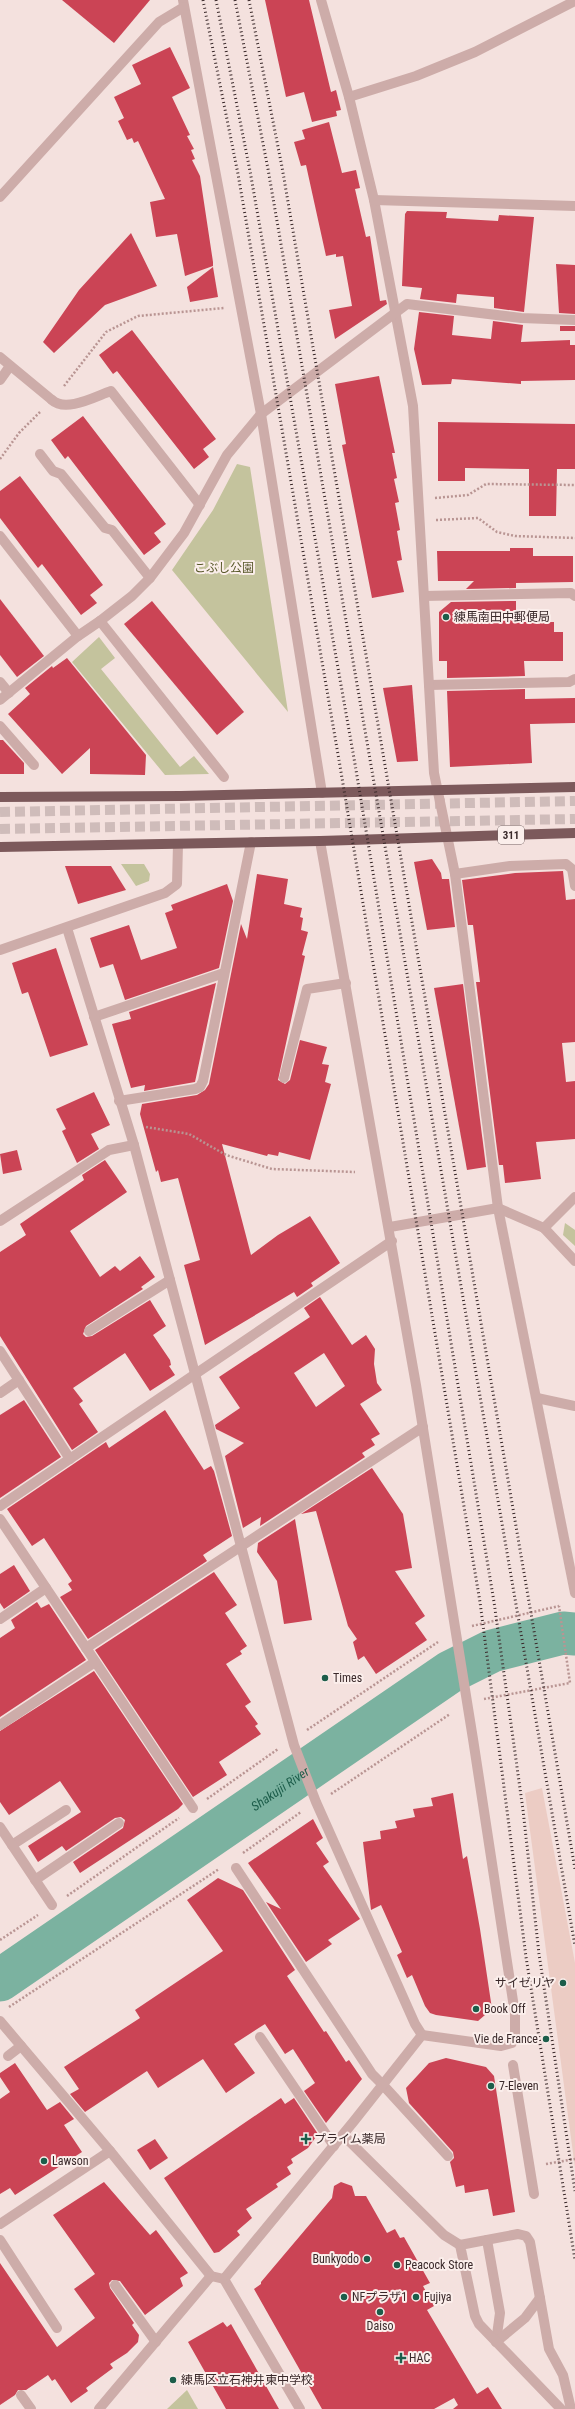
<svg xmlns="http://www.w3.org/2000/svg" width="575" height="2409" viewBox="0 0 575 2409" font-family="'Roboto Condensed','Noto Sans JP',sans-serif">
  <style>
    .green { fill: #c4c39d }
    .plaza { fill: #ecccc4 }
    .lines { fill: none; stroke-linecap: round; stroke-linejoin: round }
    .river { stroke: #7bb2a0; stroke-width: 43 }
    .building { fill: #cb4455; fill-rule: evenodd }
    .primary-tunnel { stroke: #cfbcba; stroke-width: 10; stroke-dasharray: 10 5; stroke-linecap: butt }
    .path { stroke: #b99593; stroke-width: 2.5; stroke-dasharray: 2 2; stroke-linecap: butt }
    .service { stroke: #cdaca9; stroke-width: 10 }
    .pedestrian { stroke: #cdaca9; stroke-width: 10 }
    .minor { stroke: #cdaca9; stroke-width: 10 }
    .tertiary { stroke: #cdaca9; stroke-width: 10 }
    .primary { stroke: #7c595b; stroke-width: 10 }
    .rail { stroke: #3a292a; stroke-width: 3; stroke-dasharray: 1 3; stroke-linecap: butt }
    .poi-dot { fill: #1c5d4a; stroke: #fbeeeb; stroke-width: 1.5 }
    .labels { text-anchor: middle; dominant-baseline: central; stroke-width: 4; stroke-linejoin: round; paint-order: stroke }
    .shield { fill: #fbeeeb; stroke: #746464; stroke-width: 1 }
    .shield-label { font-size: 11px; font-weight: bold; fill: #3a292a }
    .park-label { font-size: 12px; fill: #59592b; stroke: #fbeeeb }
    .poi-label { font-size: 12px; fill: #3a292a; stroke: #fbeeeb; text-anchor: start }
    .water-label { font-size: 13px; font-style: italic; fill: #1c5d4a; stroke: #fbeeeb }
  </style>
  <rect width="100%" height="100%" fill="#f4e1de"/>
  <!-- green -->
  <g class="green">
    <path d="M237,464l13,3 38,245 -116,-142 41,-60z"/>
    <path d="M99,637l16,21 -14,11 79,98 14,-11 15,18 -44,1 -93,-113z"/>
    <path d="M121,864h23l6,10 -1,7 -13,5z"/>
    <path d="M565,1223l10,7v16l-12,-11z"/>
    <path d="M187,2390l11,19h-31z"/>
  </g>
  <!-- plaza -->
  <path class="plaza" d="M542,1788l33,175v205l-50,-375z"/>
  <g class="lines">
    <!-- river -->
    <path class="river" id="s1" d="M0,1980l450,-308 42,-21 71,-18 12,1"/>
  </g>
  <!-- building -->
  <g class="building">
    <path d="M62,0h88l-36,43z"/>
    <path d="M265,0h44l22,92 5,-2 5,20 -5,1 1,5 -25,6 -8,-30 -18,5z"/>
    <path d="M170,47l20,41 -18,9 18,38 -3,1 7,13 -3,1 4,9 -3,1 8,16 13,86v4l-28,10 -8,-42 -21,3 -6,-35 15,-3 -27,-58 -4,2 -2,-5 -5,2 -9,-19 6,-3 -10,-21 27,-13 -9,-19z"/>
    <path d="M329,122l13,51 14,-3 4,18 -5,1 11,48 4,-1 10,65 6,-1 1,4 -52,35 -6,-29 23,-4 -9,-50 -7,1v-3l-10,2 -20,-91 -5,1 -7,-24 11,-3 -3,-9z"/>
    <path d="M407,211l40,1 -1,6 52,3 1,-6 35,2 -10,95 -30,-4v-11l-37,-3 -1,9 -36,-4 2,-11 -20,-2 3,-72z"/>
    <path d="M131,233l26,53 -52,19 -51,48 -11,-11 36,-52z"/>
    <path d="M556,264l19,1v49l-16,-1z"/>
    <path d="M213,267l5,30 -28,5 -3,-15z"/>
    <path d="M419,312l35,4 -2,19 39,4 2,-18 30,4 -2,17 49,-2v5h5v35l-54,1v3l-69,-5 -1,5 -29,1 -8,-36z"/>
    <rect x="560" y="326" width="15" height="5"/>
    <path d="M132,330l84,109 -13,10 6,8 -15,12 -77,-98 -4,3 -14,-19z"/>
    <path d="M379,376l16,77h-3l5,25 -3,1 5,23 -4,1 5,27 -3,1 5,29 -5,1 7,31 -32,6 -30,-153 4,-1 -11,-60z"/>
    <path d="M83,416l83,108 -12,9 7,9 -17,13 -76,-99 -3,3 -14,-19z"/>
    <path d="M438,422l137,2v45h-18l-1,47h-27v-47l-64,-1v13h-27z"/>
    <path d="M20,476l83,109 -13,10 7,8 -16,12 -39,-51 -4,4 -38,-50v-27z"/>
    <path d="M510,548h23v8h40v26l-57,1v5l-50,1 8,-8h-36l-1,-30h73z"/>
    <path d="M0,599l44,57 -27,21 -17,-22z"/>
    <path d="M152,601l92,111 -27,23 -93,-111z"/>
    <path d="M516,601v21h38v10h9v29h-39l1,15 -78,2v-17h-8v-49l12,-10z"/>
    <path d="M67,658l79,97 -1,20 -55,-1v-26l-28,26 -54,-60 22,-20 -5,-6 27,-22 1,2z"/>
    <path d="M412,685l6,76 -21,1 -14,-74z"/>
    <path d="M525,689v10l50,-1v25l-45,1 2,39 -82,4 -3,-76z"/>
    <path d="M0,740h3l21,23v11h-24z"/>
    <path d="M432,859l9,14 1,6h7l6,48 -28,3 -13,-68z"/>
    <path d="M65,866h46l15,24 -48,14z"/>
    <path d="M563,871l3,29 9,-1v143l-13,1 4,39 9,-1v58l-39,3 5,37 -36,4 -2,-18h-4l-23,-183h4l-7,-57h-5l-6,-45 53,-7z"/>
    <path d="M257,874l31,5 -4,25 18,4 -2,9 3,1 -2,12 7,2 -6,23 3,1 -27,124 7,4 5,-4 10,-40 27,7 -5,17 7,1 -4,17 6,2 -21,76 -31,-8 -1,4 -10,-2 -1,2 -45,-12 29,111 27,-20 32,-19 30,47 -29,20 2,3 -16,11 -3,-5 -89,53 -21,-80 16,-5 -22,-82 -17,4 -3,-12 -2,2 -16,-58 2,-10 55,-9 8,-5 4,-6 32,-160 6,15z"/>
    <path d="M227,884l6,17 -14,67 -94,32 -12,-36 -13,4 -10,-30 39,-13 12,35 36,-12 -12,-35 8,-3 -2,-5z"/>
    <path d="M56,948l32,97 -38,12 -22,-65 -6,2 -10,-31z"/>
    <path d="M216,983l-21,99 -51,9 1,-6 -14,3 -19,-64 19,-5 -2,-7z"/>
    <path d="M463,984l23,183 -19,3 -33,-182z"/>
    <path d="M94,1092l16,33 -19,9 8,15 -22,14 -15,-32 4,-2 -10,-20z"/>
    <path d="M17,1150l5,20 -19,4 -3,-20z"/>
    <path d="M105,1160l22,32 -57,39 30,46 15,-11 5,5 20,-15 15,21 -14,10 2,2 -57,37 -3,8 3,3 6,-1 58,-36 16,26 -13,9 17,25 1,5 -2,1 6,9 -25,16 -25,-38 -52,35 10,13 -4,3 19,28 -26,18 -72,-114v-84l26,-17 -6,-11 64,-44 -2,-5z"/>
    <path d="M320,1297l32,48 14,-10 9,14 -1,15 3,19 5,7 -22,14 20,30 -9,5 4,6 -13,8 3,4 -105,69 1,-9 -18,11 -18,-72 19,-13 -28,-14 -1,-4 25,-17 -21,-31 91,-60 -6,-9zM324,1353l21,33 -29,21 -22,-34z"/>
    <path d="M24,1400l37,57 -61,41v-83z"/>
    <path d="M165,1410l39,60 7,-4 3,5 18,65 -29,19 4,6 -119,78 -28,-42 12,-7 -4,-6 4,-3 -28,-43 -12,8 -25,-37 99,-67 3,6z"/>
    <path d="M372,1468l31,46 9,54 -17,3 30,45 -10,7 12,17 -51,34 -12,-18 -6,4 -5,-18 4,-3 -9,-13 -32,-115 -15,3z"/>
    <path d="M295,1519l17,101 -28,4 -7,-43 -20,-29 1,-9z"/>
    <path d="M14,1565l16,26 -26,18 -4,-6v-29z"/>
    <path d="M214,1572l23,33 -12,8 22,33 -7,5 2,3 -16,10 25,38 -6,4 13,18 -3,2 6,8 -42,28 8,13 -34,22 -98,-147z"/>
    <path d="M37,1602l4,6 8,-4 37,56 -86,57v-79l15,-10 -4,-8z"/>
    <path d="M94,1671l89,133 -5,5 -98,64 -7,-11 50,-34 2,-8 -4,-3 -6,1 -49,33 -4,-5 -24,16 -10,-16 53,-34 -21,-31 -51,34 -9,-13v-71z"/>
    <path d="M453,1793l10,66 4,-3 13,73 12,80 -14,12 -42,-6 -6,-2 -5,-7 -13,-31 -5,3 -10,-23 5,-3 -21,-47 -10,5 -8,-68 18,-3 -1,-8 17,-3 -2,-7 20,-4 -2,-8 20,-3 -2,-8z"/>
    <path d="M313,1819l10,19 -7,5 13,19 -6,4 37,53 -32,21 4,4 -26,18 -40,-60 15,7 -33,-46z"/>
    <path d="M218,1878l25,12 52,80 -8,6 37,56 2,-1 20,31 3,-2 13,19 -36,44 -22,-32 11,-8 -22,-34 -8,5 -20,-30 -31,20 21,29 -29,20 -23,-34 -45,29 -11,-17 -62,41 -15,-18 9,-5 -15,-22 76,-49 -5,-8 88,-59 -36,-51z"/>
    <path d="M446,2058l40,9 8,9 21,136 -22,4 -5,-27 -23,4 -1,-8 -8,2 -6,-25 4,-4 -1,-6 -44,-49 -3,-15 23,-25z"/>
    <path d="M15,2063l32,47 13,-8 14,17 -10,6 18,27 -67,43 -5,-7 -10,6v-95l10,-7 -10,-15v-4z"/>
    <path d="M281,2098l4,6 9,-6 24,36 -10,14 -17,11 2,4 -6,4 4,7 -15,10 2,3 -32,22 6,9 -15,13 3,4 -21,17 -5,1 -50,-75z"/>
    <path d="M155,2139l13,19 -18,12 -13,-20z"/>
    <path d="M104,2182l46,53 6,-5 32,43 -8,5 3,8 -38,29 -25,-34 -8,-1 -3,3 1,5 24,35 -2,2 7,10 -1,7 -11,11 -17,11 3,4 -27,20 2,3 -17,12 -16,-24 -3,2 -4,-6 -22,15h-8l-3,5 -15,10v-142l57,84 38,-29 -21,-29 21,-15 -42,-59z"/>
    <path d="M341,2182l11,4 3,10h11l21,37 8,-4 5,9 4,-1 26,46 -7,3 11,20 -7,4 50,84 11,-7 14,22h-49l5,-4 -4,-7 -20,11h-112l-68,-120 7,-5v-2l71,-84 2,-12z"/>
    <path d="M223,2322l4,5 4,-3 48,85h-53l-38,-67z"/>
  </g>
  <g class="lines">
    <!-- primary-tunnel -->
    <g class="primary-tunnel">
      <path d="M0,812l575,-11"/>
      <path d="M0,829l575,-10"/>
    </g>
    <!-- path -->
    <g class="path">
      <path d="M64,386l42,-54 32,-16 86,-8"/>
      <path d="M0,459l19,-26 21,-21"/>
      <path d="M435,498l33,-3 18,-11 89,1"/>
      <path d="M436,520l42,-2 19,14 18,4 60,2"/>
      <path d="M146,1127l43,7 37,21 46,14 83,3"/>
      <path d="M472,1626l87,-20"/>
      <path d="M484,1699l86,-16 -11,-77"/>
      <path d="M307,1730l131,-88"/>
      <path d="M331,1794l119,-80"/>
      <path d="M207,1799l71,-50"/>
      <path d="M243,1853l58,-41"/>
      <path d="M67,1896l112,-78"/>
      <path d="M0,1940l38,-25"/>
      <path d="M9,2007l210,-138"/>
      <path d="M546,2164l29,-5"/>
    </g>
    <!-- service -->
    <g class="service">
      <path d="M52,400c14,13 44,-4 59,-9l89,114"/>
      <path d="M40,454l13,17 8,3 44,54 7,2 38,48"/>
      <path d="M0,536l78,100"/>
      <path d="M424,596l147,-3 4,3"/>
      <path d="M100,621l124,156"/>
      <path d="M0,682l9,11"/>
      <path d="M429,685l140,-3 6,-3"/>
      <path d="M0,726l34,39"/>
      <path d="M94,1017l130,-44"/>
      <path d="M284,1078l23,-89 39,-6"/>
      <path d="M544,1228l31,33"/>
      <path d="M89,1331l81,-51"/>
      <path d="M0,1351l70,108"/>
      <path d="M0,1393l19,-13"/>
      <path d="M537,1398l38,8"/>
      <path d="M12,1845l54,-35"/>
      <path d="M35,1880l84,-57"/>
      <path d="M260,2037l74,109"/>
      <path d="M8,2056l13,-10"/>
      <path d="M383,2085l65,71"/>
      <path d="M0,2240l57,88"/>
      <path d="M487,2240l13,73 -4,29"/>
      <path d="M115,2285l41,57"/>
      <path d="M21,2395l10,14"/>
    </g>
    <!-- pedestrian -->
    <path class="pedestrian" d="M513,2065l21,129"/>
    <!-- minor -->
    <g class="minor">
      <path d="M183,0l78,414 61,379"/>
      <path d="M321,0l28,97 25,103 39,206 21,367 21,101 43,334"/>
      <path d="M349,97l67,-21 59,-24 100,-51"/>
      <path d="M0,197l159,-175 25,-15"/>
      <path d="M374,200l201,6"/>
      <path d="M0,357l52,43"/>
      <path d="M0,380l10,-14"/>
      <path d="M0,700l78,-64 22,-15 32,-25 18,-18 34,-45 43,-78 34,-41 146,-110 114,14 54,2"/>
      <path d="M455,874l55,-8 56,-2 6,5 3,17"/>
      <path d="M67,928l67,217 160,600 22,57 99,222 7,11"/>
      <path d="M0,950l165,-57 12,-9 1,-40"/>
      <path d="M119,1101l76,-12 5,-2 3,-6 48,-239"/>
      <path d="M0,1221l109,-71 25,-5"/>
      <path d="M390,1227l108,-19 46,20 31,-31"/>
      <path d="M0,1506l392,-265"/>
      <path d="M0,1519l193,289"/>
      <path d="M0,1619l46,-31"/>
      <path d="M86,1648l337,-221"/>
      <path d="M0,1725l95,-63"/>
      <path d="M0,1827l52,78"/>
      <path d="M236,1868l136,206 11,11"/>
      <path d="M0,2021l110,130"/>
      <path d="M343,2135l101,100 16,10"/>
      <path d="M224,2279l76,130"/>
      <path d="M496,2342l29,-24 15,-20"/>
      <path d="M561,2409l-82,-85 -4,-8 -15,-71 58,-11 8,2 4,6 19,107 14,26 8,34"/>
    </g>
    <!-- tertiary -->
    <g class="tertiary">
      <path d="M498,1208l77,385"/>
      <path d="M0,2224l110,-73 101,125 13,3 130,-158 68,-86 79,11 11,-3 3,-9v-20l-42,-275 -57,-354 -96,-544"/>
      <path d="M99,2409l112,-133"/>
    </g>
    <!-- primary -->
    <g class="primary">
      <path d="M0,797l181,-1 394,-9"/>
      <path d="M0,847l320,-6 255,-8"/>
    </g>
    <!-- rail -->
    <g class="rail">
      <path d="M203,0l35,174 102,592 140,836 46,355 49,303"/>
      <path d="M216,0l34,171 105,593 139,838 29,208 16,144 36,237"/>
      <path d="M235,0l33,169 307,1777"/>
      <path d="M249,0l33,167 293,1702"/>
    </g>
  </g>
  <!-- markers -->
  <g class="poi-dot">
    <circle cx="446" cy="617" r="4"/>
    <circle cx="325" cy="1678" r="4"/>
    <circle cx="563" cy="1983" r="4"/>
    <circle cx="476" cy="2009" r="4"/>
    <circle cx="546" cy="2039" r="4"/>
    <circle cx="491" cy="2086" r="4"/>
    <path d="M304 2133h4v4h4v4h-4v4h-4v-4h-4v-4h4z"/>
    <circle cx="44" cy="2161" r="4"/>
    <circle cx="367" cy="2259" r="4"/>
    <circle cx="397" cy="2265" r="4"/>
    <circle cx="344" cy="2297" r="4"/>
    <circle cx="416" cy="2297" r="4"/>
    <circle cx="380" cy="2312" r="4"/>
    <path d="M399 2352h4v4h4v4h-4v4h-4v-4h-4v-4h4z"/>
    <circle cx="173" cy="2380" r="4"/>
  </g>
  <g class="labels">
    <!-- shield labels -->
    <rect class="shield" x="498" y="826" width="26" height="18" rx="3"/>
    <g class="shield-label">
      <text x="511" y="835">311</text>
    </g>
    <!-- park labels -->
    <g class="park-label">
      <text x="224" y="568">こぶし公園</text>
    </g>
    <!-- poi labels -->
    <g class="poi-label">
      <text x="454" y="617">練馬南田中郵便局</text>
      <text x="333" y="1678">Times</text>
      <text x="555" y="1983" text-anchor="end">サイゼリヤ</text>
      <text x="484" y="2009">Book Off</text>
      <text x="538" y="2039" text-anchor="end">Vie de France</text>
      <text x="499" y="2086">7-Eleven</text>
      <text x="314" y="2139">プライム薬局</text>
      <text x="52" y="2161">Lawson</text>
      <text x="359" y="2259" text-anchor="end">Bunkyodo</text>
      <text x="405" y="2265">Peacock Store</text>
      <text x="352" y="2297">NFプラザ1</text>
      <text x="424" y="2297">Fujiya</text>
      <text x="380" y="2326" text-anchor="middle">Daiso</text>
      <text x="409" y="2358">HAC</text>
      <text x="181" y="2380">練馬区立石神井東中学校</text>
    </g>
    <!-- water labels -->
    <g class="water-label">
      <text stroke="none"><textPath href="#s1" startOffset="339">Shakujii River</textPath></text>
    </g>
  </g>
</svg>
